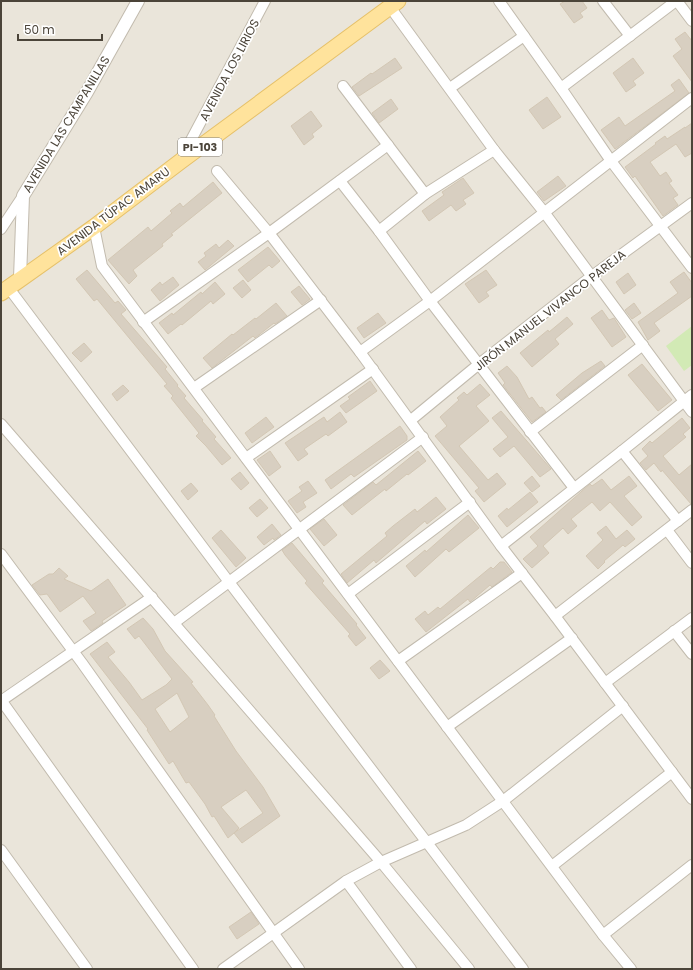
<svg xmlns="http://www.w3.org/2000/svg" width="693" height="970" viewBox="0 0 693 970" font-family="Poppins,sans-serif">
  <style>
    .residential { fill: #eae5da }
    .garden { fill: #d2eab5 }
    .building { fill: #d8cfc1; stroke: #d3c7b4; fill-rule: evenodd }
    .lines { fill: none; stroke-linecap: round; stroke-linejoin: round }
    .minor-casing { stroke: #c2bbae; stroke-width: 12 }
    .tertiary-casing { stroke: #c2bbae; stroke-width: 14 }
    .primary-casing { stroke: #e6c16a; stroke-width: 17 }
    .minor { stroke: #fff; stroke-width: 10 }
    .tertiary { stroke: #fff; stroke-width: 12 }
    .primary { stroke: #ffe39c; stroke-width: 15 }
    .labels { text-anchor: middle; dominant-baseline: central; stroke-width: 3.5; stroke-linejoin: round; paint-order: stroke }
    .shield { fill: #fff; stroke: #817c74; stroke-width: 1 }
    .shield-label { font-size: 11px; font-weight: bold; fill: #4b4439 }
    .street-label { font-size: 12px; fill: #4b4439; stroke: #fff }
  </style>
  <rect width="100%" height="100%" fill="#f6f3ec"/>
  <!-- residential -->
  <rect class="residential" x="1" y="1" width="691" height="968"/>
  <!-- garden -->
  <path class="garden" d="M692,326v39l-8,6 -18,-25z"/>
  <!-- building -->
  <g class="building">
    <path d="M565,1h17l5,7 -7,5 3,4 -9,6 -14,-19z"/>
    <path d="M685,32l7,9v41l-19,-26 9,-7 -7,-10z"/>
    <path d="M395,58l7,10 -43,28 -7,-9 19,-14 1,1z"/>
    <path d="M633,58l11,15 -11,8 3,4 -10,7 -13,-19z"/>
    <path d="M679,79l10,14 -74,56 -14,-19 18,-13 6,9 50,-35 -4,-6z"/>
    <path d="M547,97l14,20 -18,12 -14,-19z"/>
    <path d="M391,99l7,10 -19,14 -7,-10z"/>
    <path d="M311,111l11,15 -10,8 2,3 -10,8 -13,-19z"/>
    <path d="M692,123v30l-7,4 -9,-13 -26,18 10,14 6,-4 6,9 -3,2 9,12 -5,3 5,7 -15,11 -28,-40 -2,2 -8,-11 31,-23 -1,-1 10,-7 2,3 18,-12v1z"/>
    <path d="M558,176l8,10 -22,15 -7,-9z"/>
    <path d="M463,178l11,15 -11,7 3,4 -10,7 -5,-6 -22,16 -7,-10 22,-16 -2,-3z"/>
    <path d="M213,182l9,11 -51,41 2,1 -11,9 1,2 -30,24 4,6 -8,8 -21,-24 40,-33 3,4 21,-18 -2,-2 10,-8 3,4z"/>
    <path d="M228,240l6,6 -29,24 -7,-8 8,-6 -2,-3 12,-9 3,4z"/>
    <path d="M268,247l12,14 -8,7 -3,-3 -21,17 -10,-12z"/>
    <path d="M87,270l28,33 3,-2 8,9 -5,4 46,53 -2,2 13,16 -1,1 9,10 -2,2 19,22 -1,1 14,16 -2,2 17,19 -9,7 -16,-19 -10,-10 3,-3 -28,-35 2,-2 -9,-10 3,-2 -70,-85 -3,2 -18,-22z"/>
    <path d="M486,270l11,15 -11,7 3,4 -10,7 -14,-19z"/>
    <path d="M684,272l8,11v13l-38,27 6,8 -12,9 -10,-18 40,-29 -8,-11z"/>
    <path d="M628,273l8,12 -12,9 -8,-12z"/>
    <path d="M173,277l6,8 -19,16 -9,-11 9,-8 2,3z"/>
    <path d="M243,280l8,10 -9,8 -9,-10z"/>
    <path d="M215,282l10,12 -12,10 -2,-3 -29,24 -1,-1 -13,10 -9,-11 13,-10 1,2 28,-23 1,2z"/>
    <path d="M299,286l11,13 -8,6 -11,-13z"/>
    <path d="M276,303l11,13 -12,8 -1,-1 -19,15 -2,-2 -41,32 -9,-10 29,-24 1,1 22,-17 1,1z"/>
    <path d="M634,303l7,10 -9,6 -7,-9z"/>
    <path d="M602,310l7,10 5,-2 12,19 -14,10 -21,-29z"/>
    <path d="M378,313l8,10 -22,15 -7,-10z"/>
    <path d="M567,317l6,7 -18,15 4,5 -27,23 -12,-14 28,-23 1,2z"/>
    <path d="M84,343l8,9 -11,10 -9,-9z"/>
    <path d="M601,361l4,5 -44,34 -5,-5 26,-22z"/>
    <path d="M642,364l30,36 -14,11 -30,-36z"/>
    <path d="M507,366l10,11 12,22 3,-2 8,11 2,-1 4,5 -14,10 -29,-37 2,-2 -7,-10z"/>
    <path d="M370,381l7,10 -31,22 -6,-7 10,-7 -2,-2z"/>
    <path d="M480,384l10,11 -14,11 13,15 -30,25 29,34 9,-7 9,11 -22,18 -9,-11 4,-3 -44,-52 12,-10 -7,-9 19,-17 -2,-2 7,-6 3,3z"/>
    <path d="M123,385l6,6 -12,10 -5,-7z"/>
    <path d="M501,411l50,58 -11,8 -26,-31 -14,11 -7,-8 15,-12 -16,-19z"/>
    <path d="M340,412l7,10 -19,14 -2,-2 -22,15 4,5 -10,7 -13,-18 39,-26 3,5z"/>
    <path d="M266,417l8,10 -22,16 -7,-10z"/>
    <path d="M682,418l8,10 -7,6 3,3 -23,19 16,19 13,-11v40h-1l-29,-34 -1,2 -7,-9 -8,7 -6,-7 8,-7 -6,-7 8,-8 2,2z"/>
    <path d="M400,426l7,10v4l-53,37 -3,-3 -20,15 -6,-9z"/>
    <path d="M270,451l11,16 -12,9 -12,-16z"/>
    <path d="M418,451l8,10 -18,14 -1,-1 -21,17 -1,-2 -33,26 -9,-10 30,-23 3,3z"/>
    <path d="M240,472l9,11 -8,7 -10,-11z"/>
    <path d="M532,476l8,10 -8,6 -8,-9z"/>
    <path d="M629,476l8,10 -13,10 18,21 -10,9 -22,-24 -10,9 -8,-9 -21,17 6,7 -9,8 -5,-6 -20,18 6,7 -17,15 -9,-9 15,-13 -8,-9 60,-53 2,2 10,-7 9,11z"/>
    <path d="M308,481l9,12 -14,9 3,5 -9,6 -9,-12 14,-10 -3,-4z"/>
    <path d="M191,483l7,8 -10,9 -7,-9z"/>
    <path d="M530,492l8,10 -31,25 -9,-11 9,-8 1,2z"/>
    <path d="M436,497l10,12 -19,15 -2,-3 -49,42 -2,-3 -27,23 -6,-9 46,-38 -2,-3 8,-7 22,-17 2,3z"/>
    <path d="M260,499l8,9 -11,9 -8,-9z"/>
    <path d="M468,515l11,13 -30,24 -3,-3 -31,28 -9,-11 19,-16 1,2z"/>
    <path d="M324,519l13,16 -13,11 -14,-17z"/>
    <path d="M272,524l9,11 -7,5 -1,-2 -9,7 -7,-8z"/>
    <path d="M606,526l10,13 11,-9 8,9 -10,8 -2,-2 -19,16 1,1 -7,7 -12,-13 17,-16 -6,-7z"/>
    <path d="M221,530l25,28 -10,9 -24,-29z"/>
    <path d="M292,543l32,38 -2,2 35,41 -1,1 10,13 -10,8 -8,-10 2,-2 -45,-51 2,-2 -22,-26 -3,-5z"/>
    <path d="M500,562h4l8,10 -20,15 -2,-2 -20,17 -2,-3 -42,33 -11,-13 10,-8 3,4 10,-8 2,2 51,-42 2,2z"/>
    <path d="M59,568l9,8 -4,3 27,12 17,-12 18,26 -24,16 1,2 -12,8 -8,-10 13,-8 -13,-17 -23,16 -13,-18 -7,1 -8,-10 17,-11h4z"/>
    <path d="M143,618l10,11 12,22 28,31 -2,1 17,22 7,10 -1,1 22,35 27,36 17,29 -38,27 -8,-10 -6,5 -14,-22 -2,1 -7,-13 -16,-22 -3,1 -13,-22 -4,3 -22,-34 1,-1 -58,-75 17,-12 8,10 -7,5 21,25 13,18 24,-15 6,-6 -33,-43 -4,3 -8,-10zM177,693l12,24 -19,15 -15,-23zM246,790l17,23 -29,20 5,-5 -18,-21z"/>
    <path d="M380,660l10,11 -11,8 -9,-11z"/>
    <path d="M251,912l8,12 -22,15 -8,-12z"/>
  </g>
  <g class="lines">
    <defs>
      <g id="minor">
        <path d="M499,1l62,87 50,73 81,107"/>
        <path d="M603,1l27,35"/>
        <path d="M677,1l15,20"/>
        <path d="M390,7l104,143 50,62 148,200"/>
        <path d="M343,86l82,108"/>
        <path d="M450,88l74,-52"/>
        <path d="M561,88l115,-87"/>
        <path d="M182,157l83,-156"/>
        <path d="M217,171l52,62 91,119 141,194 54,70 137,183"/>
        <path d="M340,181l39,50 51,70 144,187"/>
        <path d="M94,227l8,39 501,669 28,34"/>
        <path d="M1,229l22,-33"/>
        <path d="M379,231l46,-37 69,-44"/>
        <path d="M8,287l221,295 294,387"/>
        <path d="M143,322l126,-89 119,-88"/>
        <path d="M360,352l70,-51 262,-203"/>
        <path d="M194,388l127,-88"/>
        <path d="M411,420l68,-56 113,-88 100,-73"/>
        <path d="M1,424l380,438 88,107"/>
        <path d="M530,432l113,-87"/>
        <path d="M622,451l56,70"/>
        <path d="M246,458l127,-89"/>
        <path d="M667,530l25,33"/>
        <path d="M501,546l121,-95 70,-56"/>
        <path d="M1,554l81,109 217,306"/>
        <path d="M348,594l122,-92"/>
        <path d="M555,616l137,-106"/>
        <path d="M174,623l249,-186"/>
        <path d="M674,631l18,23"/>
        <path d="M398,661l124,-88"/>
        <path d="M605,683l87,-65"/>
        <path d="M1,700l192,269"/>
        <path d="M1,701l151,-104"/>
        <path d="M447,727l125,-89"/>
        <path d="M1,850l86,119"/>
        <path d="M552,866l120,-94"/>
        <path d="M346,881l65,88"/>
        <path d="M603,935l89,-70"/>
        <path d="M223,969l123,-88 35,-19 85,-37 37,-24 120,-95"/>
      </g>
      <path id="tertiary" d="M20,278l3,-82 64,-104 51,-91"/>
      <path id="primary" d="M1,293l93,-66 87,-66 217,-160"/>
    </defs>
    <!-- minor casing -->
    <use href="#minor" class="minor-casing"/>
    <!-- tertiary casing -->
    <use href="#tertiary" class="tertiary-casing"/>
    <!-- primary casing -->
    <use href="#primary" class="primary-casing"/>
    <!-- minor -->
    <use href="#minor" class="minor"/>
    <!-- tertiary -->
    <use href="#tertiary" class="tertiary"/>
    <!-- primary -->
    <use href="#primary" class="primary"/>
  </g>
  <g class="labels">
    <!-- shield labels -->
    <rect class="shield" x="178" y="138" width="44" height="18" rx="3"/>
    <g class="shield-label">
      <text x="200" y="147">PI-103</text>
    </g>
    <!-- street labels -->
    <g class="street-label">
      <text transform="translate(229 70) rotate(-62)">AVENIDA LOS LIRIOS</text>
      <text transform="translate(66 124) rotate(-59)">AVENIDA LAS CAMPANILLAS</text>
      <text transform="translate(113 211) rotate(-37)">AVENIDA TÚPAC AMARU</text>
      <text transform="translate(550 310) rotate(-38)">JIRÓN MANUEL VIVANCO PAREJA</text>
    </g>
  </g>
  <!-- border -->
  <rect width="693" height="970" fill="none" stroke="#4b4439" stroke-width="4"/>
  <!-- scale -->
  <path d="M18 34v6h84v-6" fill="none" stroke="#4b4439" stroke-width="2"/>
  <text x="24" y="34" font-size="12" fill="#4b4439" stroke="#ffffff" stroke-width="3" paint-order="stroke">50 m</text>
</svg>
